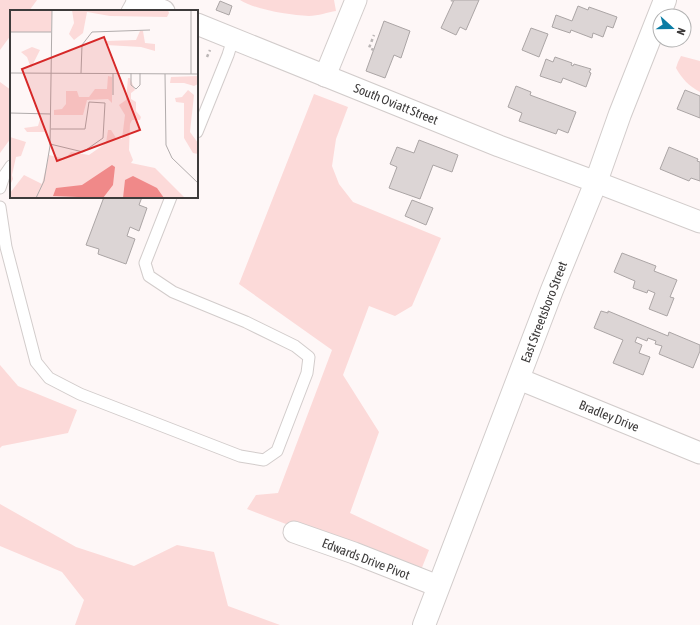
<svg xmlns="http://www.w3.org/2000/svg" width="700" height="625" viewBox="0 0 700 625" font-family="'Asap Condensed',sans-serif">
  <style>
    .green { fill: #fcdad9 }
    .building { fill: #dcd5d5; stroke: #aba5a5 }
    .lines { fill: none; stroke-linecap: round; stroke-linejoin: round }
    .service-casing { stroke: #d2cccb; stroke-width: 13 }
    .minor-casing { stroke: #d2cccb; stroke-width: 23 }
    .secondary-casing { stroke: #d2cccb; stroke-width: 24 }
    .path { stroke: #bbb6b6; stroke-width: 2.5; stroke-dasharray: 3 3; stroke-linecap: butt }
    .service { stroke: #fff; stroke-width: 11 }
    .minor { stroke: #fff; stroke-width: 21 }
    .secondary { stroke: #fff; stroke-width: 22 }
    .labels { text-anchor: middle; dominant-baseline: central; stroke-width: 3.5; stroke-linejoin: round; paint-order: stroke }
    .street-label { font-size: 13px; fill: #3d3b3b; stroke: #fff }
    .inset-road { fill: none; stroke: #b1acac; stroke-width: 1 }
    .view { fill: #d62828; fill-opacity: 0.15; stroke: #d62828; stroke-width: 2 }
    .inset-edge { fill: none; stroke: #3d3b3b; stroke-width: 2 }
  </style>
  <rect width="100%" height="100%" fill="#fef7f7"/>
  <!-- green -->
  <g class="green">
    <path d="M0,0h37l-8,11h-18v24l-11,15z"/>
    <path d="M240,0h94l2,11c-8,1 -18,5 -27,5 -20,-1 -53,-6 -69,-16z"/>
    <path d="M681,56l19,5v31c-11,-6 -18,-13 -24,-24l2,-6z"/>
    <path d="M0,82l11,8v48l-11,15z"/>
    <path d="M314,94l34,13 -12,32 -4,27 7,18 14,18 88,36 -29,68 -17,10 -26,-10 -26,69 36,57 -29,81 79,37 -10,25 -172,-66 9,-14 22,-2 54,-143 -93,-66z"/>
    <path d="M0,365l18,21 59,24 -9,23 -66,13 -2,2z"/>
    <path d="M0,504l76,43 58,19 43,-21 37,7 14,54 52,19h-205l9,-25 -22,-28 -62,-26z"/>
  </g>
  <!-- building -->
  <g class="building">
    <path d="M454,0h25l-13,30 -6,-3 -4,8 -15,-7z"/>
    <path d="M220,1l12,5 -3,9 -13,-5z"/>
    <path d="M578,6l10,4 1,-3 28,10 -4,11 -6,-2 -4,11 -10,-4 -1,5 -21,-8 -1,3 -18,-6 4,-12 16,6z"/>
    <path d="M384,21l26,10 -9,27 -7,-3 -9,23 -19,-7z"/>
    <path d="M531,28l17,6 -9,23 -17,-7z"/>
    <path d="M555,57l17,6 -1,2 2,1 1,-2 17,5 -2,3 2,1 -5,14 -23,-9 -2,5 -21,-7 6,-17 7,3z"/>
    <path d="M516,86l15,6 -1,3 46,17 -8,21 -10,-4 -2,5 -37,-13 3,-8 -14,-6z"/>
    <path d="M685,90l15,6v22l-23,-9z"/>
    <path d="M419,140l39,15 -6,17 -19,-7 -13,34 -31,-11 8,-21 -7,-3 7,-17 17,6z"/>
    <path d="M669,147l29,12 -1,2 3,1v19l-9,-3 -2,3 -29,-12z"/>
    <path d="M104,197h38l-3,8 8,3 -8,23 -9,-4 -3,9 8,3 -9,25 -28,-10 1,-5 -13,-4z"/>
    <path d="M412,200l21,8 -7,17 -21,-9z"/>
    <path d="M622,253l34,13 -2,5 23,9 -7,17 4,1 -7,18 -18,-7 6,-16 -7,-3 -1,3 -14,-5 2,-7 -21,-9z"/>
    <path d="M601,311l7,2v-2l60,25 1,-4 31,13v6l-7,17 -34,-14 3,-8 -7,-2 1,-3 -8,-3 -1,3 -10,-4 -2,5 7,3 -3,8 11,4 -7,18 -30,-12 10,-23 -29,-12z"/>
  </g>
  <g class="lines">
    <defs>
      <g id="service">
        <path d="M127,11l6,-11"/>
        <path d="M197,132l31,-77 5,-16"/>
        <path d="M0,188l4,-12 7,-10"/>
        <path d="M0,207l6,40 30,115 13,16 31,16 160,62 24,4 13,-9 30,-78 2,-16 -14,-11 -49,-24 -73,-30 -24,-16 -4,-13 26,-66"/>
      </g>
      <g id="minor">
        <path d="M137,0l27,11"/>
        <path d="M197,24l302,122 97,36 104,40"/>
        <path d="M325,76l31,-76"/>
        <path d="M519,379l181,74"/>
        <path d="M294,532l60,21 84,33"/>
      </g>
      <path id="secondary" d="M424,625l128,-335 44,-108 24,-68 45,-114"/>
    </defs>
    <!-- service casing -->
    <use href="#service" class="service-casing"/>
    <!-- minor casing -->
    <use href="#minor" class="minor-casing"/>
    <!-- secondary casing -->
    <use href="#secondary" class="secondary-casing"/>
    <!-- path -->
    <g class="path">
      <path d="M451,0l2,1"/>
      <path d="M374,50l-5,-2 5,-13"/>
      <path d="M207,57l3,-7"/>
    </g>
    <!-- service -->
    <use href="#service" class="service"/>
    <!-- minor -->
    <use href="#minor" class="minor"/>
    <!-- secondary -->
    <use href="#secondary" class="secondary"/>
  </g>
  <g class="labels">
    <!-- street labels -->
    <g class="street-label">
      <text transform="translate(396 104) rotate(22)">South Oviatt Street</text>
      <text transform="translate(544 312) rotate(-69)">East Streetsboro Street</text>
      <text transform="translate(609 416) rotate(22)">Bradley Drive</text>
      <text transform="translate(366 559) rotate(21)">Edwards Drive Pivot</text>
    </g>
  </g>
  <!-- overview -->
  <g transform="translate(10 10)">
    <rect width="188" height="188" fill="#fef7f7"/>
    <path d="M0,0h42l-1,22h-41zM62,0h96l1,3 -2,4 -57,-1 -23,-4 -4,21 -9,7 -5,-6 5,-11zM130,21h3l2,12 10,1v7l-14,-4 -35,-2 1,-4 29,-1zM22,37l8,3 -9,18 -4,-11 -6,-5zM98,66l4,1v26l-4,-4 -21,1 -4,15h-29v-5l8,-1 4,-5v-13h11l2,6h10l6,-8h12zM188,66v8l-4,2 -10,-3h-14l1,-6zM118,68h2l5,12 -4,3v6l5,3v9l5,6 -1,3h-8l-2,4 -1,26 4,10 -2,3 24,5 30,30h-175v-5l14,-18 18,9 7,-29 16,4 6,-7 18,3 17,-12 2,-13h3l5,8 6,1 3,-24 -6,-10 7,-5zM178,80l6,5 -4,37 8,11v11l-5,-1 -9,-15v-35l-8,-1 -1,-4 7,-1zM31,106l4,16h-18l-3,-4 14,-2zM0,127l16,5 -5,14 -5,1 -4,18 1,4 -3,6z" fill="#fcdad9"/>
    <path d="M102,155l3,2 -2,18 -10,13 -50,-2 3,-8 26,-3zM123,166l24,12 7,10h-41l2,-18z" fill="#f08989"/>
    <path class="inset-road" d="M0,22h41M0,63l188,1M71,63l1,-28 10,-13 58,-2M103,63v22M121,63v12l5,4 4,-4v-12M155,64l1,71 6,13 26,25M181,64v-64M0,103l41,1M40,134l33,8 20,-14 2,-35 -16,-1 -4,27h-34M26,188l8,-17 6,-35 2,-136"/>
    <path class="view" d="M94,27l36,93 -83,31 -35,-92z"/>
    <rect width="188" height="188" class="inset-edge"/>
  </g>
  <!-- north arrow -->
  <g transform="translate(672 28) rotate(111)"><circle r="19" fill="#ffffff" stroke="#b1b1b1"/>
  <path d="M0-3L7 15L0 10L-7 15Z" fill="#0a7ca4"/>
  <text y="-6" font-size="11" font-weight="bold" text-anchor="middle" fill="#3d3b3b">N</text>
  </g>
</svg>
